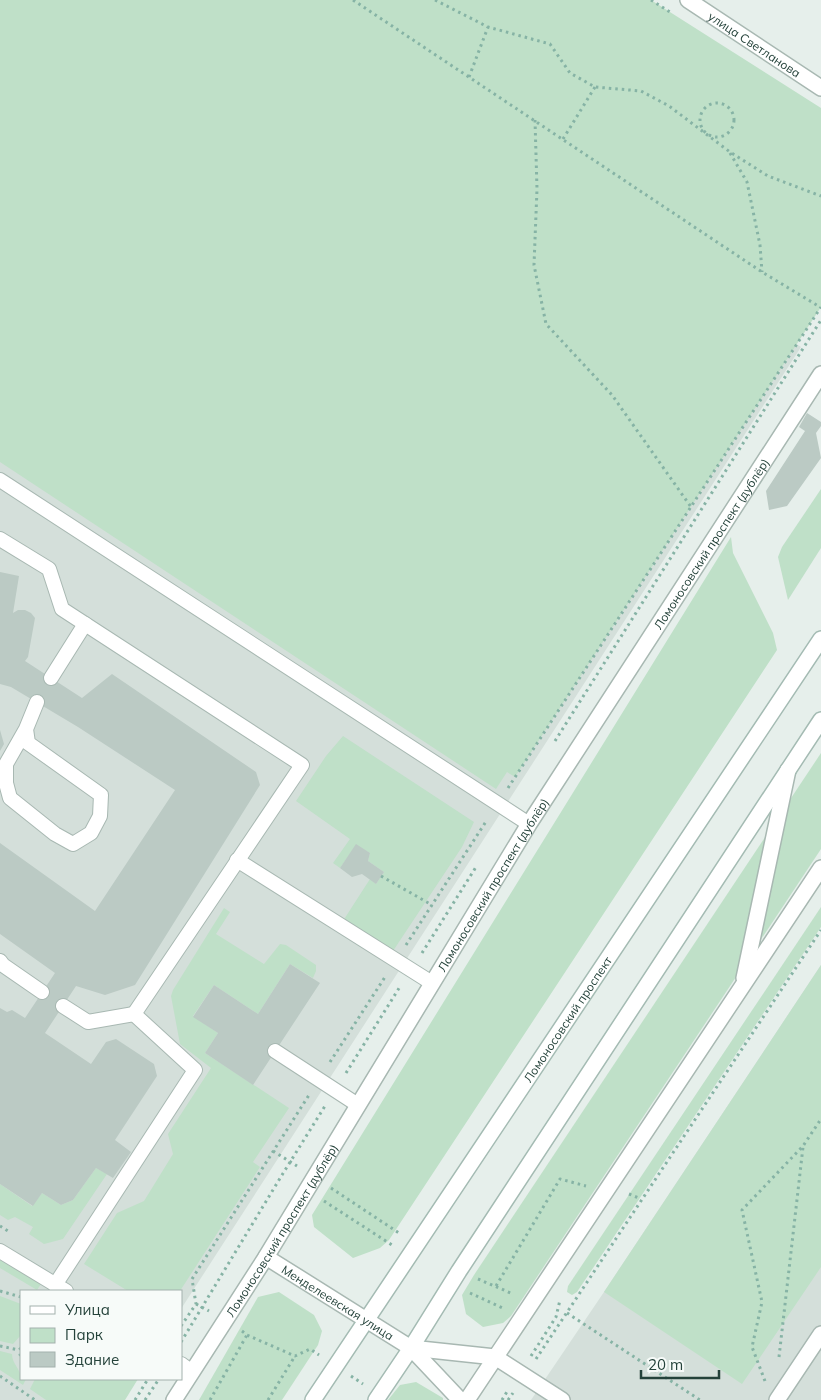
<svg xmlns="http://www.w3.org/2000/svg" width="821" height="1400" viewBox="0 0 821 1400" font-family="Mulish,sans-serif">
  <style>
    .built { fill: #d4dfda }
    .green { fill: #bfe0c8 }
    .building { fill: #bbcac4 }
    .lines { fill: none; stroke-linecap: round; stroke-linejoin: round }
    .service-casing { stroke: #a8b8b2; stroke-width: 16 }
    .minor-casing { stroke: #a8b8b2; stroke-width: 18 }
    .tertiary-casing { stroke: #a8b8b2; stroke-width: 18 }
    .secondary-casing { stroke: #a4bbb3; stroke-width: 18 }
    .path { stroke: #86b3a5; stroke-width: 3; stroke-dasharray: 2.5 4; stroke-linecap: butt }
    .service { stroke: #fff; stroke-width: 14 }
    .minor { stroke: #fff; stroke-width: 15 }
    .tertiary { stroke: #fff; stroke-width: 15 }
    .secondary { stroke: #fff; stroke-width: 15 }
    .labels { text-anchor: middle; dominant-baseline: central; stroke-width: 4; stroke-linejoin: round; paint-order: stroke }
    .street-label { font-size: 12px; fill: #24423a; stroke: #f7fbf9 }
  </style>
  <rect width="100%" height="100%" fill="#e6efeb"/>
  <!-- built -->
  <g class="built">
    <path d="M0,0h281l520,347 -620,962v-18h-160v88h115l-13,21h-123z"/>
    <path d="M821,965v435h-290l73,-108z"/>
  </g>
  <!-- green -->
  <g class="green">
    <path d="M0,0h651l170,108v199l-306,470 -8,-5 -11,17 -496,-327z"/>
    <path d="M821,489v59l-33,52 -10,-43 4,-10z"/>
    <path d="M731,537l2,16 40,80 4,17 -388,590 -9,8 -27,10 -39,-31 -2,-12z"/>
    <path d="M343,736l131,86 -12,25 -73,110 -48,-33 29,-45 6,5 8,-12 -16,-11 2,-8 -14,-8 -16,23 -7,-5 17,-24 -54,-38 30,-45z"/>
    <path d="M821,753v96l-310,467 -8,7 -20,4 -17,-13 -4,-19 12,-20z"/>
    <path d="M821,907v20l-244,365 -5,3 -5,-3 1,-6z"/>
    <path d="M224,908l6,4 -14,22 48,30 16,-20 6,1 30,20v6l-3,7 -23,-14 -32,50 -44,-29 -21,31 25,17 -13,20 84,55 -36,54 7,5 -80,124h-52l-44,-27 33,-51 27,-12 29,-47 -5,-20 43,-66 -31,-24 -9,-48 2,-6z"/>
    <path d="M821,965v302l-79,117 -138,-92z"/>
    <path d="M96,1168l11,6 -44,65 -19,5 -15,-10 4,-7 -18,-10 -7,3 -8,-5v-31l32,22 10,-13 19,12 12,-5z"/>
    <path d="M0,1260l41,24 -4,6 -37,-22z"/>
    <path d="M279,1292l35,23 8,16 -4,14 -36,55h-83l59,-103z"/>
    <path d="M0,1296l21,8v31l-8,9 -13,-3z"/>
    <path d="M0,1351l12,3c0,10 9,15 9,25h5l-3,6 -23,-15z"/>
    <path d="M35,1379h103l-13,21h-79l-16,-11z"/>
    <path d="M416,1382l27,16v2h-55l12,-15z"/>
  </g>
  <!-- building -->
  <g class="building">
    <path d="M807,413l14,9v4l-5,7 5,25 -34,48 -18,4 -3,-19 39,-60 -6,-4z"/>
    <path d="M0,572l19,4 -6,37 5,-3h7l6,3 4,5 -7,39 -3,4 57,37 30,-24 144,98 4,13 -125,200 -30,10 -29,-9 -31,47 46,31 15,-22 10,-3 38,25 3,12 -42,64 16,12 -18,26 -17,-10 -23,32 -12,5 -19,-12 -9,13 -33,-22v-176l7,4 5,-2 13,8 30,-45 -55,-39v-91l95,68 80,-121 -97,-63 -67,-40 -11,-3z"/>
    <path d="M0,730l4,14 -4,7z"/>
    <path d="M356,844l14,9 -2,8 16,11 -8,12 -14,-10 -10,3 -12,-9z"/>
    <path d="M290,964l30,19 -67,102 -48,-32 13,-20 -25,-16 21,-32 44,29z"/>
  </g>
  <g class="lines">
    <defs>
      <g id="service">
        <path d="M0,480l529,344"/>
        <path d="M0,539l49,30 13,40 240,156 -168,249"/>
        <path d="M51,678l34,-54"/>
        <path d="M26,729l-20,35v19l4,15 45,36 18,10 18,-11 9,-17 1,-21 -73,-52 -2,-14 11,-27"/>
        <path d="M237,860l195,123"/>
        <path d="M0,961l3,4 39,27"/>
        <path d="M275,1051l83,54"/>
        <path d="M0,1251l66,40"/>
        <path d="M55,1285l140,-215 -61,-56 -46,8 -25,-16"/>
        <path d="M181,1364l11,8"/>
      </g>
      <path id="minor" d="M777,1400l44,-66"/>
      <g id="tertiary">
        <path id="s1" d="M688,0l133,88"/>
        <path d="M744,978l44,-208"/>
        <path id="s2" d="M266,1257l145,91 49,52"/>
        <path d="M411,1348l84,9 67,43"/>
        <path id="s3" d="M174,1400l92,-143 263,-433 292,-450"/>
        <path d="M467,1400l354,-532"/>
      </g>
      <g id="secondary">
        <path id="s4" d="M313,1400l508,-761"/>
        <path d="M376,1400l35,-52 48,-77 362,-551"/>
      </g>
    </defs>
    <!-- service casing -->
    <use href="#service" class="service-casing"/>
    <!-- minor casing -->
    <use href="#minor" class="minor-casing"/>
    <!-- tertiary casing -->
    <use href="#tertiary" class="tertiary-casing"/>
    <!-- secondary casing -->
    <use href="#secondary" class="secondary-casing"/>
    <!-- path -->
    <g class="path">
      <path d="M353,0l409,272 58,35"/>
      <path d="M435,0l53,27 62,17 20,29 25,14 46,4 28,15 61,46 38,24 53,20"/>
      <path d="M651,0l19,12"/>
      <path d="M469,77l19,-50"/>
      <circle cx="717" cy="120" r="17"/>
      <path d="M535,120l2,69 -3,76 12,59 66,71 79,112"/>
      <path d="M563,139l32,-52"/>
      <path d="M730,153l17,29 13,63 2,27"/>
      <path d="M555,741l266,-421"/>
      <path d="M508,788l313,-481"/>
      <path d="M381,876l51,29"/>
      <path d="M406,945l81,-125"/>
      <path d="M422,953l54,-86"/>
      <path d="M330,1062l55,-85"/>
      <path d="M346,1073l55,-88"/>
      <path d="M273,1151l24,15"/>
      <path d="M331,1188l68,45"/>
      <path d="M629,1194l12,5"/>
      <path d="M324,1201l68,44"/>
      <path d="M0,1226l8,5"/>
      <path d="M478,1279l35,15"/>
      <path d="M496,1286l64,-107 26,7"/>
      <path d="M0,1291l21,6"/>
      <path d="M470,1293l35,16"/>
      <path d="M196,1304l13,7"/>
      <path d="M567,1313l133,87"/>
      <path d="M181,1326l15,-22 -4,-25 117,-184"/>
      <path d="M242,1331l5,4 48,21 15,-7 9,6"/>
      <path d="M181,1342l101,-167 43,-69"/>
      <path d="M0,1346l19,4"/>
      <path d="M21,1348l-2,2 2,8"/>
      <path d="M531,1356l25,-39 4,-17"/>
      <path d="M779,1357l24,-210"/>
      <path d="M536,1359l285,-429"/>
      <path d="M0,1376l35,24"/>
      <path d="M351,1376l12,8"/>
      <path d="M765,1381l-13,-34 10,-45 -20,-92 61,-64 18,-27"/>
      <path d="M135,1400l13,-21"/>
      <path d="M145,1400l14,-21"/>
      <path d="M210,1400l37,-65"/>
      <path d="M268,1400l27,-44"/>
      <path d="M502,1400l6,-10"/>
      <path d="M508,1400l5,-7"/>
    </g>
    <!-- service -->
    <use href="#service" class="service"/>
    <!-- minor -->
    <use href="#minor" class="minor"/>
    <!-- tertiary -->
    <use href="#tertiary" class="tertiary"/>
    <!-- secondary -->
    <use href="#secondary" class="secondary"/>
  </g>
  <g class="labels">
    <!-- street labels -->
    <g class="street-label">
      <text stroke="none"><textPath href="#s1" startOffset="80">улица Светланова</textPath></text>
      <text stroke="none"><textPath href="#s3" startOffset="1011">Ломоносовский проспект (дублёр)</textPath></text>
      <text stroke="none"><textPath href="#s3" startOffset="606">Ломоносовский проспект (дублёр)</textPath></text>
      <text stroke="none"><textPath href="#s4" startOffset="458">Ломоносовский проспект</textPath></text>
      <text stroke="none"><textPath href="#s3" startOffset="201">Ломоносовский проспект (дублёр)</textPath></text>
      <text stroke="none"><textPath href="#s2" startOffset="85">Менделеевская улица</textPath></text>
    </g>
  </g>
  <!-- legend -->
  <rect x="20" y="1290" width="162" height="90" fill="#f7fbf9" stroke="#a3b1ad"/>
  <rect x="30" y="1306" width="25" height="8" fill="#ffffff" stroke="#a3b1ad"/>
  <text x="65" y="1315" font-size="15" fill="#24423a">Улица</text>
  <rect x="30" y="1328" width="25" height="15" fill="#bfe0c8" stroke="#a3b1ad"/>
  <text x="65" y="1340" font-size="15" fill="#24423a">Парк</text>
  <rect x="30" y="1352" width="25" height="15" fill="#bbcac4" stroke="#a3b1ad"/>
  <text x="65" y="1365" font-size="15" fill="#24423a">Здание</text>
  <!-- scale -->
  <path d="M641 1370v8h78v-8" fill="none" stroke="#24423a" stroke-width="2.5"/>
  <text x="648" y="1370" font-size="15" fill="#24423a" stroke="#f7fbf9" stroke-width="4" paint-order="stroke">20 m</text>
</svg>
